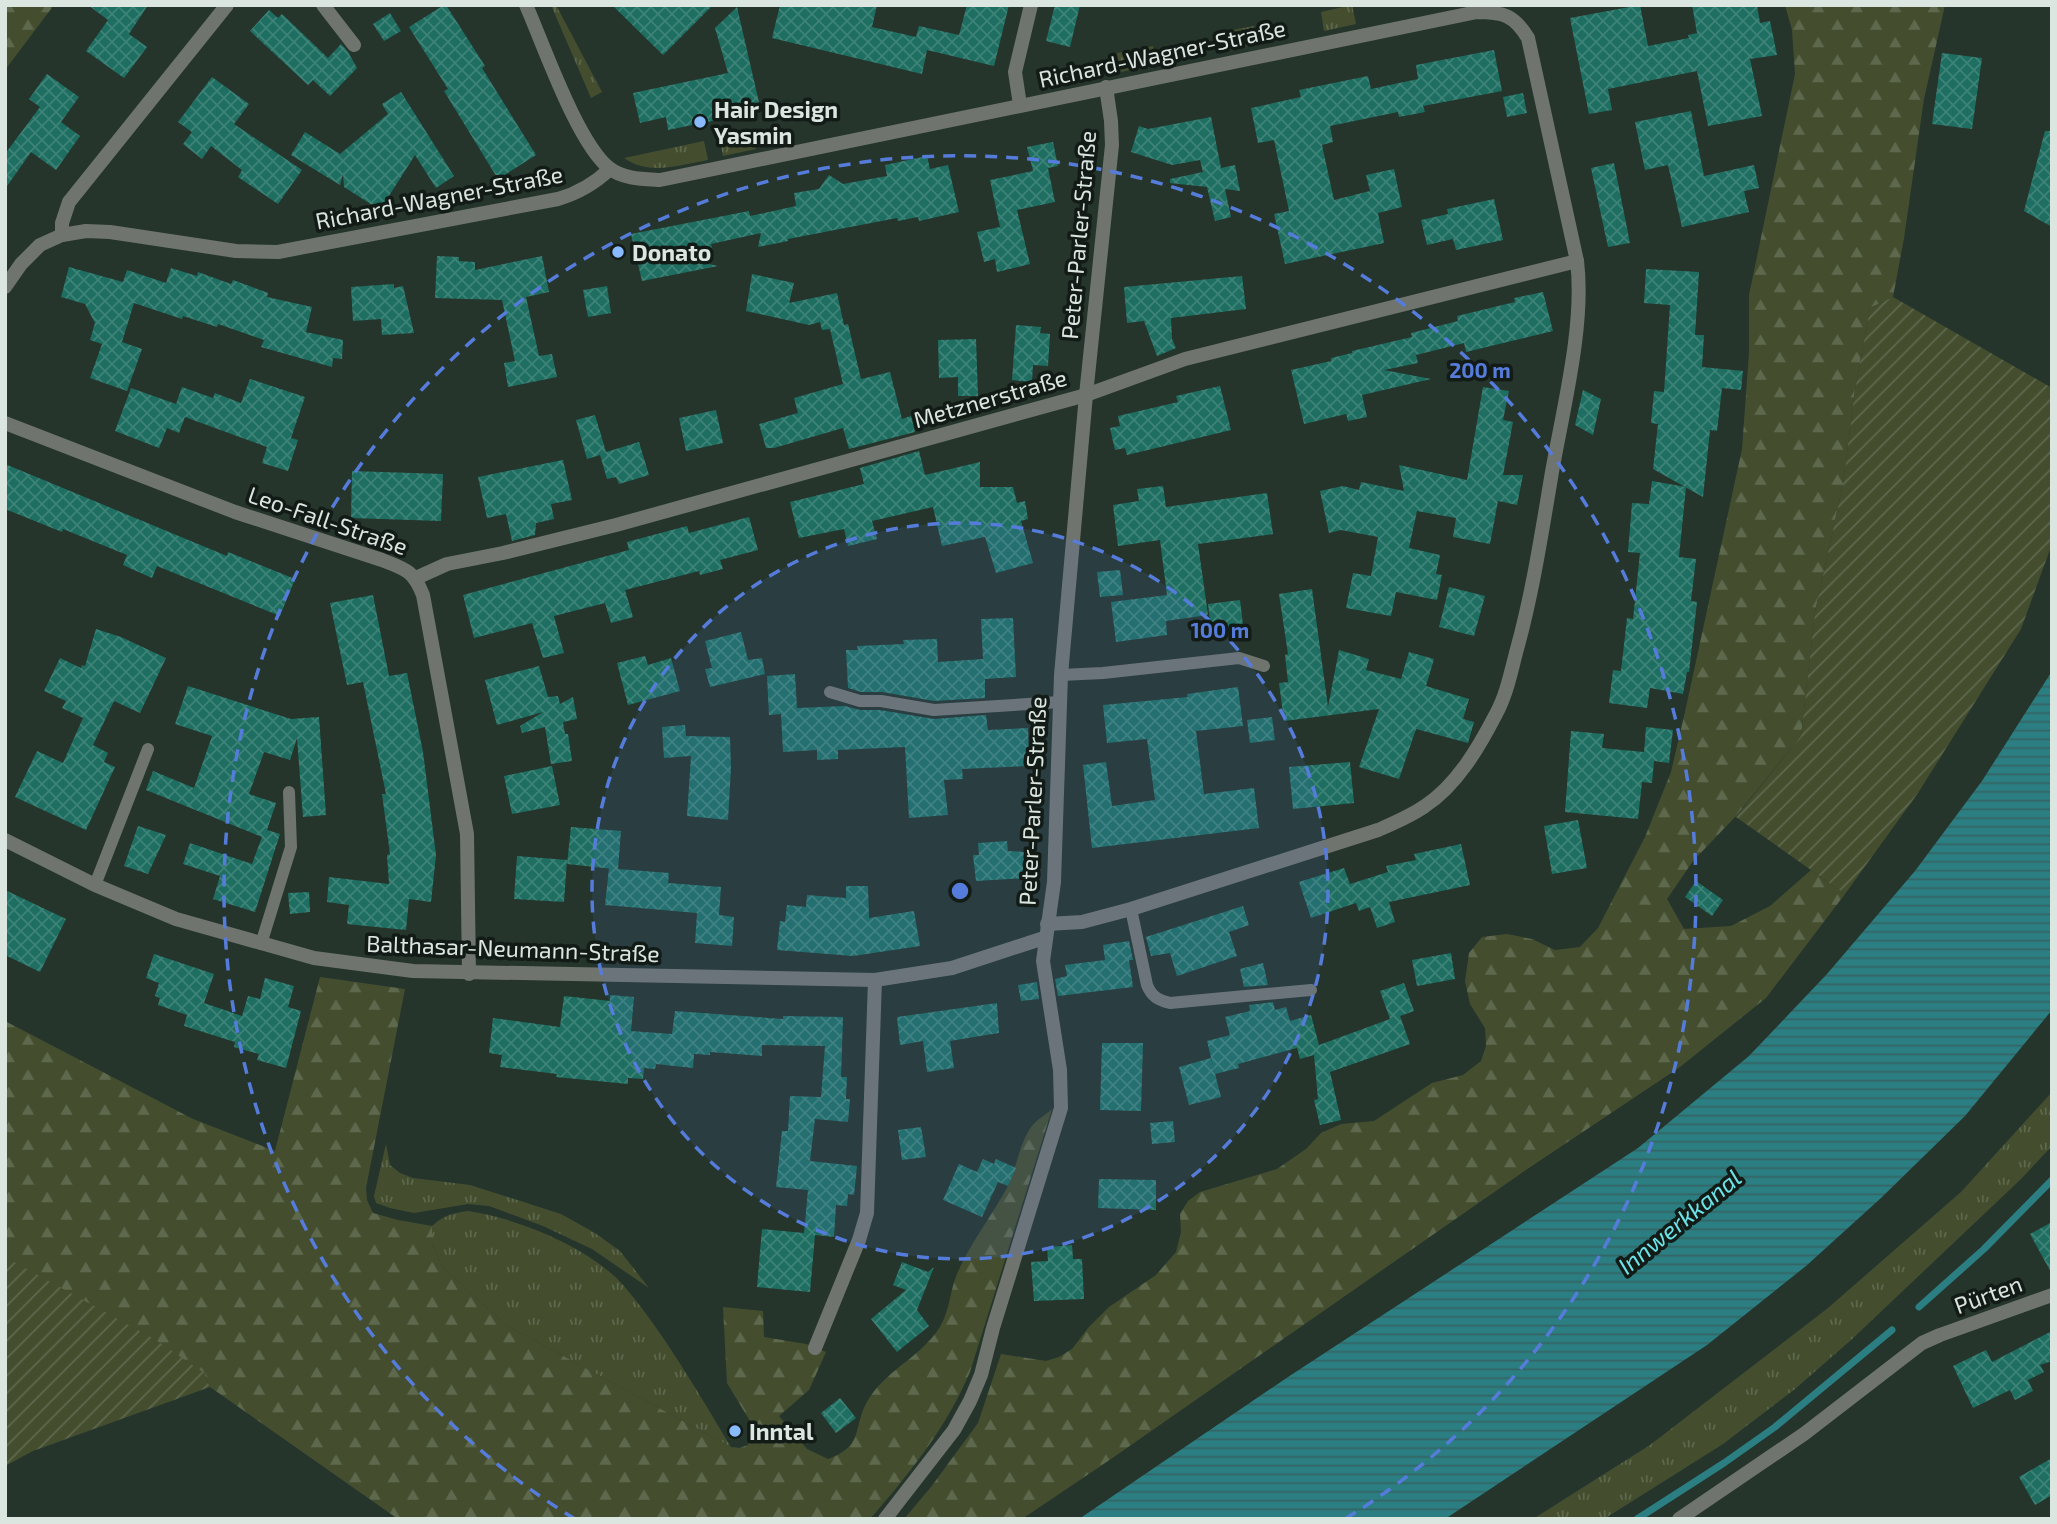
<svg xmlns="http://www.w3.org/2000/svg" width="2057" height="1524" viewBox="0 0 2057 1524" font-family="'Exo 2',sans-serif">
  <style>
    .grass { fill: url(#grass-tufts) }
    .forest { fill: url(#forest-firs) }
    .garden { fill: url(#garden-furrows) }
    .water { fill: url(#water-rules) }
    .lines { fill: none; stroke-linecap: round; stroke-linejoin: round }
    .stream { stroke: #2b7e81; stroke-width: 7 }
    .building { fill: url(#building-cross-hatch) }
    .lane { stroke: #6f746e; stroke-width: 12 }
    .street { stroke: #6f746e; stroke-width: 14 }
    .ring { fill: none; stroke: #567cdb; stroke-width: 3.5; stroke-dasharray: 12 9 }
    .poi-dot { fill: #89bafc; stroke: #131b17; stroke-width: 2.5 }
    .labels { text-anchor: middle; dominant-baseline: central; stroke-width: 7; stroke-linejoin: round; paint-order: stroke }
    .street-label { font-size: 23px; fill: #dce6e1; stroke: #131b17 }
    .poi-label { font-size: 23px; font-weight: bold; fill: #dce6e1; stroke: #131b17; text-anchor: start }
    .water-label { font-size: 24px; font-style: italic; fill: #6ce4e9; stroke: #131b17 }
    .centre { fill: #567cdb; stroke: #131b17; stroke-width: 3.5 }
    .ring-label { font-size: 21px; text-anchor: middle; font-weight: bold; fill: #567cdb; stroke: #131b17; stroke-width: 7; stroke-linejoin: round; paint-order: stroke }
  </style>
  <defs>
    <pattern id="grass-tufts" width="24" height="20" patternUnits="userSpaceOnUse" patternTransform="scale(1.75)"><rect width="24" height="20" fill="#444e2f"/><path d="M3 7l-1-3M5 7V3M7 7l1-3M15 17l-1-3M17 17v-4M19 17l1-3" fill="none" stroke="#5e684d"/></pattern>
    <pattern id="forest-firs" width="22" height="20" patternUnits="userSpaceOnUse" patternTransform="scale(1.75)"><rect width="22" height="20" fill="#444e2f"/><path d="M5 1l3.5 6h-7zM16 11l3.5 6h-7z" fill="#5e684d"/></pattern>
    <pattern id="garden-furrows" width="10" height="10" patternUnits="userSpaceOnUse" patternTransform="scale(1.75)"><rect width="10" height="10" fill="#444e2f"/><path d="M-1 1l2-2M0 10L10 0M9 11l2-2" fill="none" stroke="#5e684d"/></pattern>
    <pattern id="water-rules" width="6" height="5" patternUnits="userSpaceOnUse" patternTransform="scale(1.75)"><rect width="6" height="5" fill="#2b7e81"/><path d="M0 2.5h6" fill="none" stroke="#356466"/></pattern>
    <pattern id="building-cross-hatch" width="8" height="8" patternUnits="userSpaceOnUse" patternTransform="scale(1.75)"><rect width="8" height="8" fill="#1e6e61"/><path d="M0 0l8 8M0 8l8-8" fill="none" stroke="#3e8377"/></pattern>
  </defs>
  <rect width="100%" height="100%" fill="#25352c"/>
  <!-- grass -->
  <g class="grass">
    <path d="M551,5h5l46,87 -11,6z"/>
    <path d="M1352,5l4,19 -32,7 -3,-19z"/>
    <path d="M1254,26l4,18 -37,8 -4,-19z"/>
    <path d="M1153,46l3,19 -35,7 -4,-19z"/>
    <path d="M751,131l5,18 -33,7 -4,-18z"/>
    <path d="M704,141l4,19c-29,5 -58,16 -84,-2z"/>
    <path d="M2052,1092v54l-32,34 -169,160 -56,49 -72,55 -119,75h-71l117,-74 178,-137 133,-116z"/>
    <path d="M386,1144l4,21 10,8 13,5 57,7 91,29 34,19 25,18 29,37 -57,-39 -49,-23 -54,-20 -21,-2 -54,9 -24,-5 -14,-5 -2,-7z"/>
    <path d="M468,1211c49,7 123,37 156,75 40,47 75,108 107,161l-225,-122 -63,-57 -11,-24v-18c12,-11 21,-13 36,-15z"/>
  </g>
  <!-- forest -->
  <g class="forest">
    <path d="M5,5h49l-49,65z"/>
    <path d="M1785,5h160l-21,94 -20,139 -11,59 -23,11 -15,82 -12,94 -28,128 -14,124 -65,80 -43,45 -26,38 17,30 47,-3 39,-20 41,-36 34,24 -79,104 -86,69 -157,105 -412,287 -89,60h-118l27,-32 47,-64 23,-69 45,7 13,-4 13,-8 16,-21 21,-21 47,-32 20,-23 5,-20 -1,-18 8,-13 12,-9 77,-23 29,-20 15,-16 20,-9 33,-3 58,-38 31,-8 18,-14 5,-15 -1,-18 -15,-24 -5,-23 4,-28 13,-16 25,-3 25,5 23,11 25,-3 18,-19 47,-91 26,-65 14,-60 57,-263 7,-96v-58l46,-221 -3,-44z"/>
    <path d="M320,977l85,12 -39,199 1,12 6,13 25,7 34,6v18l11,24 63,57 225,122 8,1 9,-3 5,-19 -26,-43 -4,-76 40,4 1,26 42,7 20,8 -17,38 -30,26 28,33 21,10c39,-14 23,-34 42,-62 19,-29 54,-42 71,-72 9,-16 9,-35 16,-51 13,-31 35,-58 51,-88 9,-18 11,-43 24,-60 4,-6 14,-11 20,-17l-82,263c-24,56 -60,101 -100,147h-472l-188,-132 -6,-14 -199,-116v-236l188,98 82,32z"/>
  </g>
  <!-- garden -->
  <g class="garden">
    <path d="M1893,297l159,91v156l-31,85 -103,164 -73,101 -109,-77 65,-81 14,-124 28,-128 12,-94 15,-82z"/>
    <path d="M5,1257l151,83 48,33 6,14 -177,64 -28,15z"/>
  </g>
  <!-- water -->
  <path class="water" d="M2052,671v339l-87,106 -84,82 -75,68 -99,79 -262,174h-366l209,-142 350,-229 111,-92 78,-82 88,-103 67,-90z"/>
  <g class="lines">
    <!-- stream -->
    <g class="stream">
      <path d="M1919,1307l65,-58 68,-69"/>
      <path d="M1637,1519l87,-56 51,-36 117,-97"/>
    </g>
  </g>
  <!-- building -->
  <g class="building">
    <path d="M88,5h60l-19,29 18,13 -23,31 -38,-27 22,-31z"/>
    <path d="M444,5h2l39,61 -3,2 54,87 -38,24 -54,-88 4,-2 -39,-62z"/>
    <path d="M612,5h101l-50,50z"/>
    <path d="M780,5h97l-5,22 44,10 3,-11 40,9 8,-30h42l-15,61 -67,-16 -5,24 -150,-36z"/>
    <path d="M1055,5h25l-10,42 -24,-6z"/>
    <path d="M1640,5l8,41 41,-8 -1,-3 9,-2 -5,-28h65l3,18 10,-2 7,34 -27,4 12,57 -54,10 -11,-55 -89,18 4,21 -23,4 -19,-96z"/>
    <path d="M737,7l24,104 -93,19 -2,-13 -26,6 -7,-30 95,-20 -13,-45z"/>
    <path d="M269,10l9,8 4,-4 46,44 13,-14 7,8 9,16 -27,28 -17,-16 -5,5 -58,-54z"/>
    <path d="M390,13l11,18 -17,10 -11,-17z"/>
    <path d="M1494,50l8,41 -79,15 2,6 -26,5 -1,-5 -68,14 3,16 -11,3 12,55 36,-9 -4,-16 28,-6 8,38 -24,6 6,30 -99,21 -11,-50 15,-3 -15,-71 -16,3 -7,-35 50,-11 -2,-7 69,-14 3,13 47,-10 -2,-14z"/>
    <path d="M1942,53l40,5 -10,71 -40,-5z"/>
    <path d="M47,74l32,23 -18,25 19,14 -24,34 -25,-18 -26,37v-35l35,-47 -11,-8z"/>
    <path d="M212,77l37,27 -15,20 68,46 -24,34 -40,-27 4,-7 -31,-24 -9,13 -19,-15 9,-12 -14,-10z"/>
    <path d="M401,92l53,84 -18,12 -21,-33 -35,55 -36,-23 -1,-13 -3,11 -49,-30 14,-23 35,22 48,-40 -6,-10z"/>
    <path d="M1523,93l4,20 -20,4 -4,-20z"/>
    <path d="M1691,111l13,65 50,-11 5,23 -15,3 5,21 -67,15 -14,-62 -23,5 -10,-48z"/>
    <path d="M1211,117l10,51 14,-3 5,26 -15,-2 6,28 -16,4 -8,-34 -37,-4v-4l33,-7 -3,-12 -28,5 -41,-13 8,-26 9,3z"/>
    <path d="M2045,131h7v96l-28,-16z"/>
    <path d="M1053,142l5,24 -10,2 7,34 -38,8 13,54 -33,8 -2,-13 -11,3 -7,-30 23,-5 -10,-47 43,-9 -6,-24z"/>
    <path d="M927,156l3,13 18,-4 11,47 -40,9 -1,-4 -20,4 -1,-3 -109,21v2l-30,6 3,-14 -50,11 3,13 -19,4 23,5 -76,15 -11,-47 118,-23 1,5 46,-10 -2,-13 25,-4 10,-14 14,9 44,-8 -2,-11z"/>
    <path d="M1614,163l16,80 -22,4 -17,-79z"/>
    <path d="M1494,199l9,41 -47,10 -3,-11 -26,6 -6,-25 27,-6 -1,-5z"/>
    <path d="M437,256l22,1v4l16,1v8l67,-14 7,36 -23,5 13,59 13,-2 5,23 -49,10 -4,-24 11,-2 -13,-61 -67,-2z"/>
    <path d="M69,267l54,15 4,-12 39,13 5,-15 26,8 1,-4 33,12 2,-4 35,13 -1,4 45,10 -6,25 37,8 -1,19 -9,-1 -1,9 -71,-20 3,-7 -46,-16 -1,3 -34,-11 -1,3 -48,-16 -12,39 20,7 -15,42 -37,-13 12,-34 -12,-4 5,-17 -10,-19 -24,-7z"/>
    <path d="M1646,269l53,3 -4,63h9l-2,32 41,4 -2,19 -19,-2 -5,43 -7,-1 -7,67 -50,-28 5,-45 -7,-1 3,-32 10,1 6,-87 -26,-2z"/>
    <path d="M752,274l42,9 -5,20 48,-10 7,32 4,-1 13,55 29,-7 12,47 9,-3 4,16 -66,17 -6,-21 -69,20h-8l-7,-24 39,-11 -4,-15 49,-14 -13,-55 -8,1 -2,-8 -11,3 -63,-14z"/>
    <path d="M1242,276l4,33 -75,9 1,21 4,9 -19,8 -13,-35 -17,2 -3,-36z"/>
    <path d="M394,284v4l9,-2 11,47 -32,2 -1,-16 -28,2 -2,-34z"/>
    <path d="M607,286l4,27 -23,4 -5,-27z"/>
    <path d="M1543,292l10,39 -87,21 -2,-9 -48,12 2,8 -34,7 47,9 -69,16 5,22 -19,4 -2,-7 -42,10 -13,-54 40,-9v-3l21,-5v-2l60,-14 -1,-4 47,-12 -1,-5 58,-14 -1,-4z"/>
    <path d="M1016,325l25,2 -1,6 10,1 -2,32 -15,-1 -1,17 -20,-2z"/>
    <path d="M976,339l2,57h-20v-19l-19,1 -1,-38z"/>
    <path d="M250,379l55,18 -14,41 7,2 -10,31 -26,-8 5,-16 -82,-30 -6,16 -12,-5 -8,20 -44,-17 16,-43 45,16 6,-17 31,11 2,-5 26,10z"/>
    <path d="M1220,386l11,44 -104,25 -2,-7 -10,2 -5,-22 10,-2 -2,-10 60,-14 -2,-6z"/>
    <path d="M1483,387l26,4 -6,29 10,2 -10,53h20l-6,30 -19,-4 -8,43 -37,-7 3,-19 -39,-7 -8,37 31,7 -4,19 6,1 -5,25 -41,-8 -5,24 -45,-8 7,-35 18,3 7,-39 -37,-7 -12,3 -9,-42 23,-5 16,4 2,-8 43,9 -5,-26 68,15z"/>
    <path d="M1583,390l18,9 -8,36 -18,-10z"/>
    <path d="M716,410l7,33 -37,8 -7,-33z"/>
    <path d="M595,415l11,37 33,-10 10,33 -30,9 -3,-7 -9,2 -7,-24 -13,4 -11,-39z"/>
    <path d="M919,451l6,24 55,-13v25h33l4,16 8,-2 3,18 -7,2 12,42 -37,10 -11,-36 -43,9 -9,-39 -61,14 5,18 -29,7 -4,-17 -45,9 -9,-36 74,-18 -4,-16z"/>
    <path d="M563,460l9,40 -21,4 3,15 -18,4 -1,12 -23,6 -6,-27 -19,4 -9,-41z"/>
    <path d="M5,464l222,92 1,-4 67,27 -15,37 -123,-50 -5,12 -29,-13 4,-10 -64,-26 -1,3 -57,-23z"/>
    <path d="M352,471l91,3 -2,47 -90,-3z"/>
    <path d="M1652,481l34,6 -7,70 17,2 -5,42 6,1 -8,70h-2l-4,22 -33,-6 -3,20 -38,-5 4,-33 8,1 6,-53 6,1 7,-66 -12,-1 4,-49 17,1z"/>
    <path d="M1163,486l3,21 101,-14 6,41 -75,10 10,71 -42,6 1,14 -51,7 -5,-40 56,-7 -7,-55 -42,6 -5,-41 26,-4 -2,-12z"/>
    <path d="M749,517l9,33 -38,10 3,9 -23,6 -1,-4 -74,19 8,27 -22,6 -6,-20 -51,13 10,37 -21,5 -11,-35 -58,15 -11,-43 166,-45 -2,-8 60,-16 2,7z"/>
    <path d="M1120,570l3,25 -23,2 -3,-25z"/>
    <path d="M1449,587l36,9 -11,40 -35,-9z"/>
    <path d="M1312,589l16,118 11,-57 30,9 -3,11 35,9 8,-27 25,7 -8,27 43,13 -6,20 11,3 -6,21 -52,-14 -17,50 -40,-12 20,-58 -95,12 -5,-38 9,-1 -3,-27 3,-1 -9,-60z"/>
    <path d="M373,595l16,81 18,-3 16,79 13,103 -5,47 -22,-3 -3,31 -59,-6 2,-19 -22,-3 2,-25 60,7 -2,-29 3,-1 -8,-60h4l-23,-112 -16,3 -17,-82z"/>
    <path d="M1240,600l3,25 -32,4 -3,-25z"/>
    <path d="M1013,618l3,59 -31,2v19l-51,3 -52,-9h-21l-13,-4 -2,-38h12l-1,-4 47,-2 -1,-4 34,-1 1,23 45,-3 -2,-40z"/>
    <path d="M96,629l25,8 45,21 -26,55 -26,-12 -21,44 15,8 -4,9 11,5 -29,63 -71,-33 22,-46 26,12 20,-45 -21,-10 4,-7 -22,-10 16,-33 21,10 1,-3 3,1z"/>
    <path d="M741,632l7,28 14,-2 3,16 -55,13 -5,-18 7,-1 -7,-27z"/>
    <path d="M645,656l3,9 23,-7 9,33 -52,14 -11,-42z"/>
    <path d="M539,666l9,31 10,-1 2,8 13,-7 4,22 -14,3 2,12h3l4,27 -21,3 -6,-37 -23,6 -2,-7 23,-14 -46,13 -12,-45z"/>
    <path d="M795,674l2,34 48,-2 15,4h20l54,9 52,-4 2,15 40,-2 1,38 -67,3 1,10 -19,1 4,35 -39,3 -4,-71 -67,3v9l-21,1v-10l-34,2 -2,-38 -12,1 -2,-39z"/>
    <path d="M188,686l103,33 28,-2 7,98 -23,2 -6,-79 -7,22 -26,-8 -15,42 27,9 -9,27 13,4 -25,78 -42,-13 7,-23 -37,-12 7,-21 62,21 10,-27 -116,-47 7,-19 41,17 18,-52 -37,-12z"/>
    <path d="M1238,687l5,39 -47,5 8,63 50,-6 5,40 -167,20 -9,-83 23,-3 6,44 43,-6 -8,-61 -40,4 -4,-38 85,-8 -1,-3z"/>
    <path d="M1272,717l3,23 -25,3 -3,-23z"/>
    <path d="M685,725l1,11 44,1 1,31 -3,52 -41,-4 4,-60 -27,2 -2,-31z"/>
    <path d="M1646,727l27,3 -4,33 -15,-2 -2,22 -10,-1 -4,37 -73,-7 6,-81 33,3 -2,14 42,4z"/>
    <path d="M1350,762l4,41 -61,6 -4,-42z"/>
    <path d="M552,766l8,39 -48,9 -8,-38z"/>
    <path d="M1578,820l9,48 -35,6 -8,-48z"/>
    <path d="M138,826l28,9 -18,39 -24,-8z"/>
    <path d="M571,827l50,4 -3,38 51,4 -1,10 53,4 -2,28 15,2 -2,29 -37,-3 2,-30 -92,-8 4,-37 4,1 -46,-5z"/>
    <path d="M1007,841l1,10 17,1 2,26 -51,3 -3,-26h6l-1,-12z"/>
    <path d="M1461,844l9,41 -81,17 6,20 -18,6 -7,-21 -11,4 -3,-8 -45,15 -12,-36 45,-14 6,16 38,-12 -2,-6 30,-6 -2,-6z"/>
    <path d="M517,856l50,4 -3,42 -50,-3z"/>
    <path d="M1696,881l27,19 -11,16 -27,-19z"/>
    <path d="M846,886h22l1,32 45,-7 6,35 -67,10 -76,-6 3,-29 5,1 2,-17 19,2 1,-12 39,3z"/>
    <path d="M5,890l61,29 -26,53 -35,-17z"/>
    <path d="M309,892l1,20 -20,2 -2,-21z"/>
    <path d="M1243,906l6,19 -20,7 8,24 -60,20 -7,-23 -19,3 -5,-19z"/>
    <path d="M1129,941l4,19h-4l4,27 -75,9 -3,-17 12,-3 -2,-11 40,-5 -2,-15z"/>
    <path d="M1451,953l4,26 -38,7 -5,-26z"/>
    <path d="M154,954l60,20 -10,29 38,13 6,-20 12,3 5,-21 29,8 -6,21 13,4 -15,57 -29,-8 2,-6 -25,-7 1,-5 -51,-16 3,-11 -29,-10 2,-7 -5,-2 4,-13 -13,-5z"/>
    <path d="M1263,963l5,22 -24,2 -4,-18z"/>
    <path d="M1037,982l2,17 -18,2 -3,-16z"/>
    <path d="M1404,983l10,28 -14,5 10,28 -80,28 11,48 -21,5 -6,-25 4,-1 -4,-44 -14,4 -3,-11 -59,16 1,4 -24,6 -8,-33 23,-6 -5,-18 25,-6 -1,-6 24,-3 2,8 11,-3 4,14 21,-6 8,30 71,-26 -10,-28z"/>
    <path d="M610,995l24,2 -3,34 41,3 3,-23 108,8v-3l60,1 -2,60h6l-1,22h4l-2,23 -33,-3 -5,42 47,5 -3,29 -6,-1 -1,12 -11,-1 -2,32 -19,-2 -5,57 -53,-5 5,-58 42,4 4,-43 -32,-3 6,-56h6l2,-35 31,1 4,-51 -63,-1v11l-52,-4v3l-16,-1 -1,14 -37,-4 -1,5 -11,-1 -1,11 -15,-1v6l-72,-7 1,-3 -57,-7 2,-12 -13,-2 4,-35 67,9 4,-31 46,5z"/>
    <path d="M997,1003l2,30 -49,8 4,27 -27,4 -4,-31 -23,4 -3,-28z"/>
    <path d="M1102,1043h41l-2,68 -41,-1z"/>
    <path d="M1211,1058l10,39 -32,8 -10,-38z"/>
    <path d="M1173,1121l2,21 -23,2 -2,-21z"/>
    <path d="M921,1127l5,30 -24,3 -4,-30z"/>
    <path d="M983,1159l11,5 2,-5 20,9 -8,18 -10,-4 -16,35 -39,-17 16,-36 18,8z"/>
    <path d="M1099,1179l57,1v30l-58,-2z"/>
    <path d="M2052,1222v52l-22,-40z"/>
    <path d="M1072,1245l1,14h9l2,40 -50,2 -3,-39 17,-1 -1,-14z"/>
    <path d="M902,1262l26,10 6,-5 -17,43 12,16 -32,26 -26,-33 35,-29 -13,-5z"/>
    <path d="M2052,1331v30l-12,4 4,7 -16,8 5,11 -18,9 -5,-10 -37,18 -20,-42 33,-16 6,12z"/>
    <path d="M840,1398l16,20 -20,15 -15,-20z"/>
    <path d="M2052,1458v37l-17,10 -16,-28z"/>
  </g>
  <g class="lines">
    <!-- lane -->
    <g class="lane">
      <path d="M1061,675l42,-2 136,-15 25,8"/>
      <path d="M830,692l30,9h21l53,9 126,-8"/>
      <path d="M95,885l53,-136"/>
      <path d="M1131,909l16,76c5,12 11,15 23,18l141,-13"/>
      <path d="M261,944l30,-97 -2,-55"/>
    </g>
    <!-- street -->
    <g class="street">
      <path d="M323,5l31,40"/>
      <path d="M526,5c18,41 51,137 83,163 14,11 34,11 51,12l817,-168c26,0 37,3 51,26l49,223c8,63 -14,148 -25,211 -10,59 -19,119 -35,177 -6,22 -10,45 -21,65 -17,33 -39,71 -71,92 -14,10 -31,17 -47,24l-247,79 -49,13 -35,2"/>
      <path d="M1020,105l-5,-33 16,-67"/>
      <path d="M62,235v-12l7,-21 158,-197"/>
      <path d="M5,287l16,-23 19,-19 22,-10 24,-4 24,1 126,19 42,1 280,-53c21,-6 36,-15 52,-30"/>
      <path d="M5,423l230,89 147,48c23,9 31,10 41,35l44,239 2,140"/>
      <path d="M416,578l31,-14 56,-11 113,-28 470,-130 99,-36 392,-98"/>
      <path d="M5,840l90,45 81,34 138,39 99,13 462,9 77,-12 92,-30"/>
      <path d="M815,1348l44,-108 8,-27 8,-233"/>
      <path d="M885,1519l69,-89 16,-29 11,-26 12,-47 68,-220 -1,-38 -17,-109 11,-79 7,-207 25,-280 26,-250 -1,-24 -5,-34"/>
      <path d="M1679,1519l125,-85 118,-91 18,-8 112,-40"/>
    </g>
  </g>
  <!-- distance rings -->
  <circle cx="960" cy="891" r="368" fill="#567cdb" fill-opacity=".12"/>
  <g class="ring">
    <circle cx="960" cy="891" r="368"/>
    <path d="M575 1519A736 736 0 1 1 1345 1519"/>
  </g>
  <!-- markers -->
  <g class="poi-dot">
    <circle cx="700" cy="122" r="7"/>
    <circle cx="618" cy="252" r="7"/>
    <circle cx="735" cy="1431" r="7"/>
  </g>
  <g class="labels">
    <!-- street labels -->
    <g class="street-label">
      <text transform="translate(1162 53) rotate(-12)">Richard-Wagner-Straße</text>
      <text transform="translate(439 197) rotate(-11)">Richard-Wagner-Straße</text>
      <text transform="translate(1078 235) rotate(-85)">Peter-Parler-Straße</text>
      <text transform="translate(990 398) rotate(-16)">Metznerstraße</text>
      <text transform="translate(328 520) rotate(19)">Leo-Fall-Straße</text>
      <text transform="translate(1032 801) rotate(-87)">Peter-Parler-Straße</text>
      <text transform="translate(513 948) rotate(2)">Balthasar-Neumann-Straße</text>
      <text transform="translate(1988 1294) rotate(-20)">Pürten</text>
    </g>
    <!-- poi labels -->
    <g class="poi-label">
      <text x="714" y="109">Hair Design<tspan x="714" dy="26">Yasmin</tspan></text>
      <text x="632" y="252">Donato</text>
      <text x="749" y="1431">Inntal</text>
    </g>
    <!-- water labels -->
    <g class="water-label">
      <text transform="translate(1679 1221) rotate(-39)">Innwerkkanal</text>
    </g>
  </g>
  <circle cx="960" cy="891" r="10" class="centre"/>
  <g class="ring-label">
    <text x="1480" y="378">200 m</text>
    <text x="1220" y="638">100 m</text>
  </g>
  <!-- border -->
  <rect width="2057" height="1524" fill="none" stroke="#dce6e1" stroke-width="14"/>
</svg>
